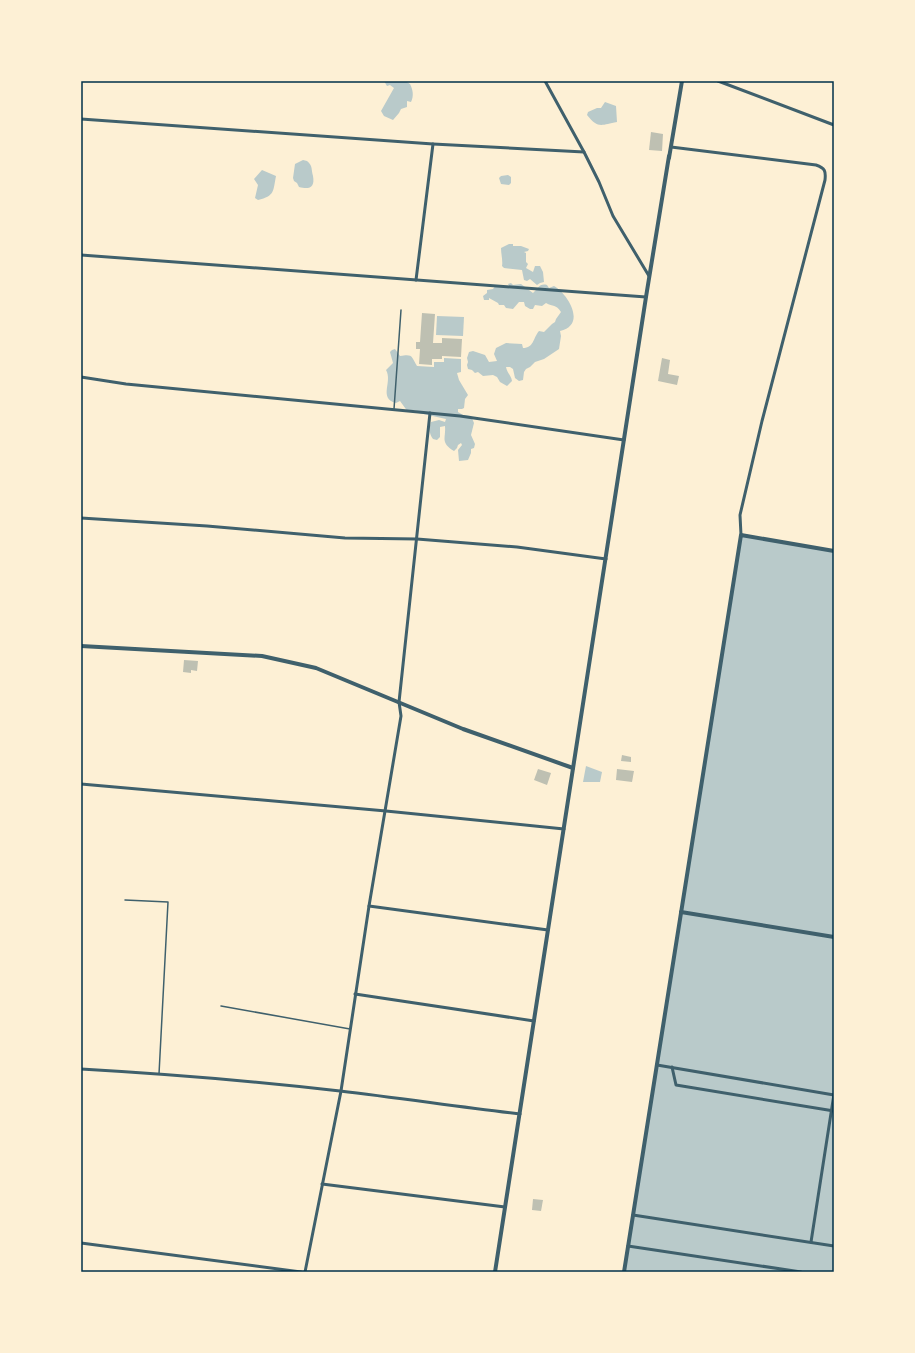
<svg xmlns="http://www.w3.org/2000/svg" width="915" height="1353" viewBox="0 0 915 1353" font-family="Montserrat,sans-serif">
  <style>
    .green { fill: #b9caca }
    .building { fill: #bec0b2 }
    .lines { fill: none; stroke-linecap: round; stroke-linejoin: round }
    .service { stroke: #3f606c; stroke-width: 1.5 }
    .minor { stroke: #3f606c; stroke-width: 3 }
    .tertiary { stroke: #3f606c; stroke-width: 4 }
    .neatline { fill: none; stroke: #003049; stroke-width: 1.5 }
  </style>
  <rect width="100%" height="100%" fill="#fdf0d5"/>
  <!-- green -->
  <g class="green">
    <path d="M384,81h21l5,3c3,6 4,12 1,18l-4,-1v6l-6,2 -2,4 -6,7 -9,-4 -3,-5 13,-23 -4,-3 -3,1z"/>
    <path d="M605,102l11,4 1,16c-16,3 -19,7 -30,-7l1,-3 9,-4h4z"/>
    <path d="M303,160l4,1c6,5 4,8 6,15 2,11 -3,14 -14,11l-2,-4 -3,-2 -1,-3 2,-14z"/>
    <path d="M262,170l14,6c-3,15 -1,20 -18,24l-3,-2 3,-13 -4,-6z"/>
    <path d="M508,175l3,2v6l-2,2 -8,-1 -2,-6 2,-2z"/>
    <path d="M509,244h4v2h8l8,3 -1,2 -4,1 2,1v9l2,2 -2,4 7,4 2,-6h5l3,6 1,10 -4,1 -3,2 -7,-6 -3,2 -3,-1 -2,-10 -18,-2 -2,-2c1,-5 -1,-12 -1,-18z"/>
    <path d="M511,283l2,2 8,-1 12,9c5,-4 6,-10 14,-8l2,3 5,-2c14,8 33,39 6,45l1,5 -2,13 -15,10 -9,3 -5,5 -4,2 -2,3 -1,8 -4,1 -4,-3 -2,-9 -3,-2h-4c1,6 5,8 6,14l-5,5 -7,-4 -3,-5 -4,-2 -10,1 -5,-4 -3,1 -3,-3 -4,-1 -1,-4 1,-3 -1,-4 2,-6 4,-1 12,4 4,7 8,-1 -3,-7 2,-6 10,-5 16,1 1,4c11,0 10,-10 16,-17l5,1 8,-8 3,-2 1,-3 5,-7c-5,-8 -8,-5 -15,-9l-4,3 -7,-1 -2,4h-3l-5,-3 -1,-4h-5l-6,7 -7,-1 -2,-3h-5l-1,-2 -9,-5v2h-5l-1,-4 4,-3v-3l6,-1 3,-4 13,1 -1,-2z"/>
    <path d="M437,316l27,1 -1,19 -27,-1z"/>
    <path d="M395,349l5,7c13,-2 11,0 17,10l17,1v-5h10v-4l17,1v13l-4,1 2,7 9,15 -3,4 -1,9 -2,1h-4v3l5,3 8,1 3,7 -3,12 4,9 -1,4 -3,1v4l-3,7 -9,1 -1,-11 4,-5 -1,-2 -3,2 -1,3 -3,3c-14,-9 -8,-12 -9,-25l-5,1v10l-3,3 -4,-1c-4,-5 -4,-11 -2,-17l8,-2 6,2 1,-3 -27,-6 -2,-2 -3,-1 -3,2h-3l-8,-11 -4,2c-18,-5 -3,-21 -10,-33l7,-7 -3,-11 2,-2z"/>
    <path d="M741,535l93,16v721h-210z"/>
    <path d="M586,766l16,6 -2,10h-17z"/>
  </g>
  <!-- building -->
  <g class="building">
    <path d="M651,132l12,2 -1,17 -13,-1z"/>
    <path d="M422,313l13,1 -2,29h9v-5l20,1 -1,18 -19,-1v3h-10v6l-13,-1 1,-15h-4v-7h4z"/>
    <path d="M662,358l8,2 -2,14 11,2 -2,9 -19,-4z"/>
    <path d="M184,660l14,1 -1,10 -6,-1v3l-8,-1z"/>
    <path d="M622,755l9,2v5l-10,-1z"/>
    <path d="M538,769l13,4 -4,12 -13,-5z"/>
    <path d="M617,769l17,2 -2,11 -16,-2z"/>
    <path d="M533,1199l10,1 -2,11 -9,-1z"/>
  </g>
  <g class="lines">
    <!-- service -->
    <g class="service">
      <path d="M394,409l7,-99"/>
      <path d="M125,900l43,2 -9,172"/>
      <path d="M221,1006l129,23"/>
    </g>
    <!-- minor -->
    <g class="minor">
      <path d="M545,81l39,71 15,30 14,34 36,60"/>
      <path d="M718,81l116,44"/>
      <path d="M81,119l352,25 151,8"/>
      <path d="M671,147l145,18c9,3 10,6 9,15l-63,241 -22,94 1,20"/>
      <path d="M81,255l565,42"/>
      <path d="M416,280l17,-136"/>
      <path d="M81,377l45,7 334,32 164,24"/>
      <path d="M81,518l126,8 138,12 72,1 100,8 89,12"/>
      <path d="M81,784l305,27 178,18"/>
      <path d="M369,906l179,24"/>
      <path d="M355,994l179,27"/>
      <path d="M657,1065l177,30"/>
      <path d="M672,1067l4,18 158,26"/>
      <path d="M81,1069c87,5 173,12 259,22 60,7 120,16 180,23"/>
      <path d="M322,1184l183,23"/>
      <path d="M633,1215l201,31"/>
      <path d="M811,1242l23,-148"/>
      <path d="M81,1243l220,29"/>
      <path d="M628,1246l173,26"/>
      <path d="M305,1272l36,-181 28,-185 32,-190 -2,-14 31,-289"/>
    </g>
    <!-- tertiary -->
    <g class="tertiary">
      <path d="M669,158l13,-77"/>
      <path d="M81,646l181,10 54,12 147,61 110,39"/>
      <path d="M681,912l153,25"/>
      <path d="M495,1272l151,-975 23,-141"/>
      <path d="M624,1272l117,-737 93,16"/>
    </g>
  </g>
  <!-- border -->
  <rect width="915" height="1353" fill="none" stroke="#fdf0d5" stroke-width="164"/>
  <rect x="82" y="82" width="751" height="1189" class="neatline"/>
</svg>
